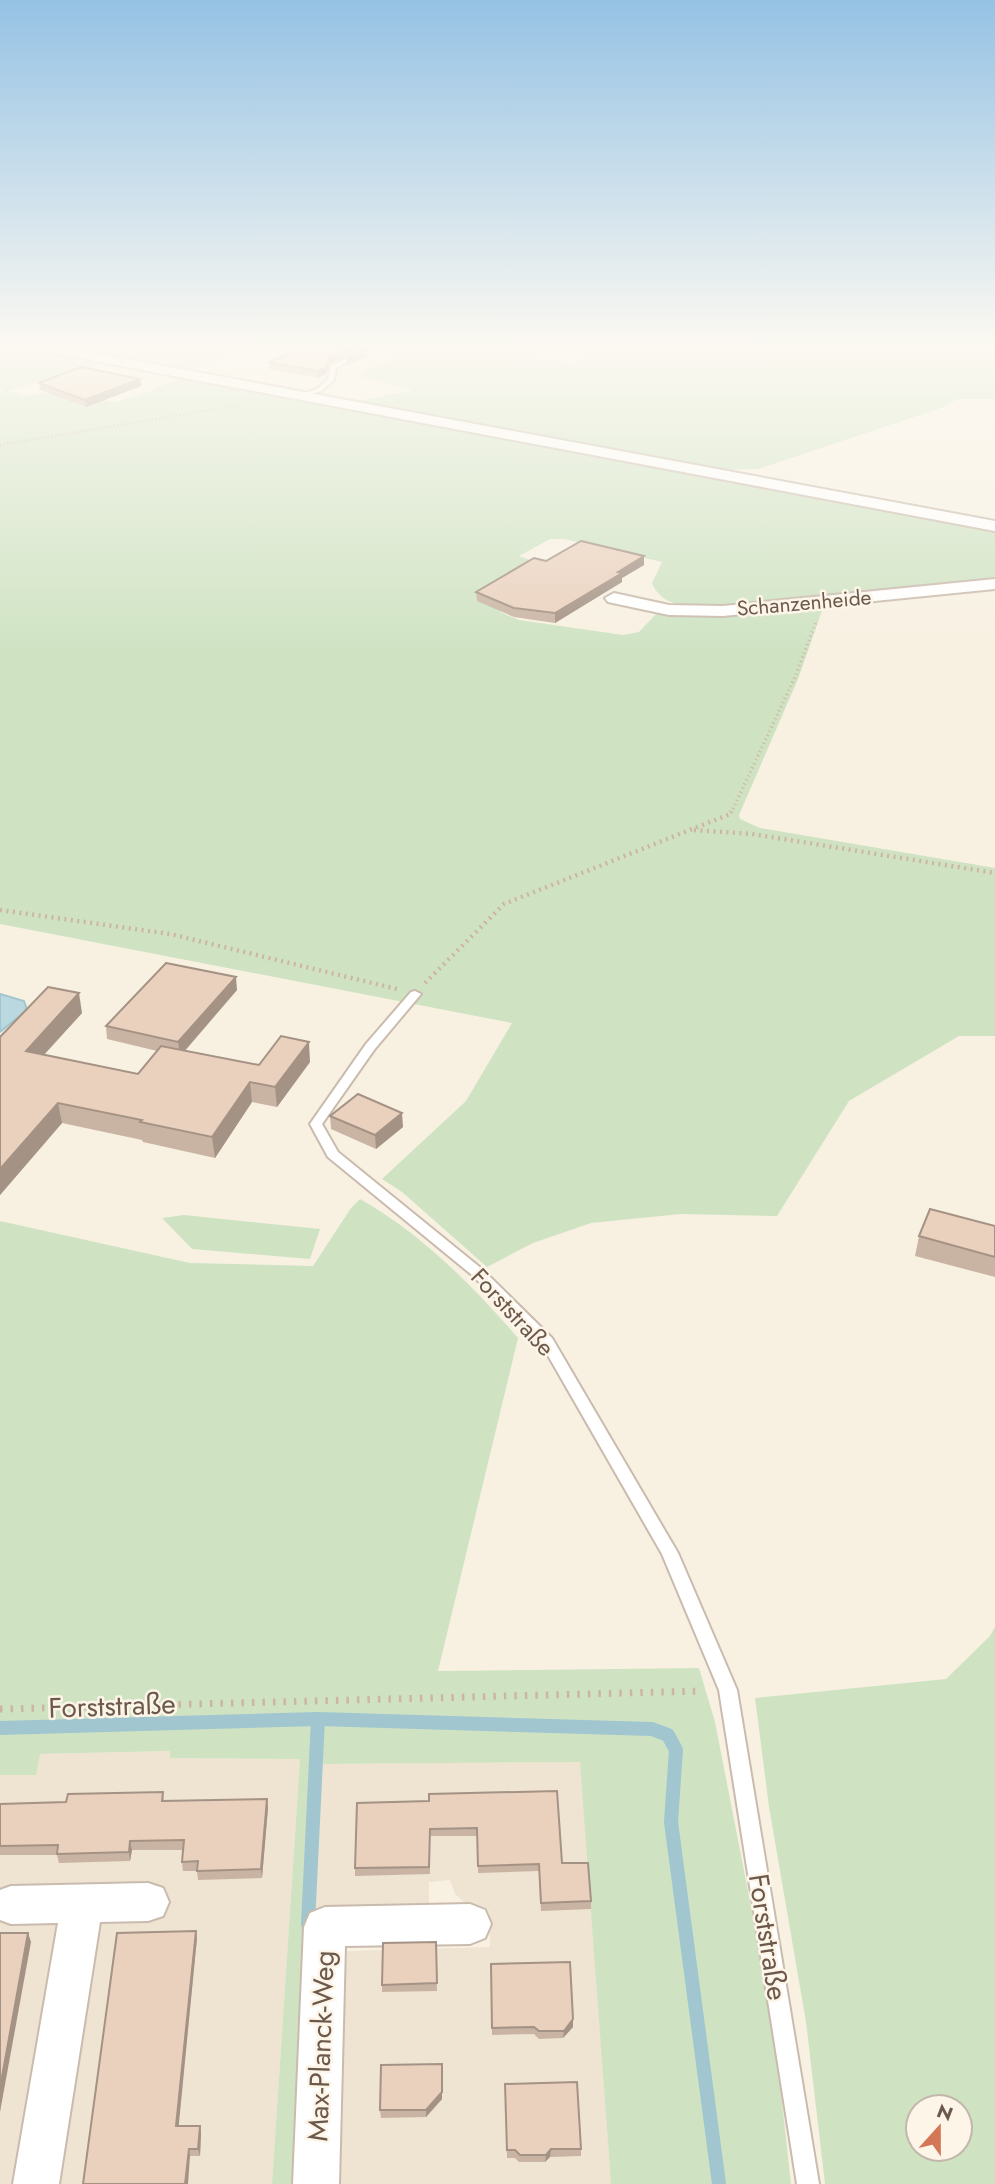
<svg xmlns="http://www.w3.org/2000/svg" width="995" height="2184" viewBox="0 0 995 2184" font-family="Jost,sans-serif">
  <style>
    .residential { fill: #efe3d2 }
    .green { fill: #cfe3c3; fill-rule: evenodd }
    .water { fill: #bad8df; stroke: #a1c6cf; stroke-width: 2 }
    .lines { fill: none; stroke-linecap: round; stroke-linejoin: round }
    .stream { stroke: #a1c6cf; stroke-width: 14 }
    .service-casing { stroke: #c9bbad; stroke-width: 4 }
    .minor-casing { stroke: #c9bbad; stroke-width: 4 }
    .path-far3 { stroke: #ceb5a1; stroke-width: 2.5; stroke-dasharray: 1 2.5; stroke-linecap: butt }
    .path-far2 { stroke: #ceb5a1; stroke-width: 3.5; stroke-dasharray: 1 3.5; stroke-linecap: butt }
    .path-far1 { stroke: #ceb5a1; stroke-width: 4.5; stroke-dasharray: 2 4.5; stroke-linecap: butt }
    .path { stroke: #ceb5a1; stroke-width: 7; stroke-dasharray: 2.5 8; stroke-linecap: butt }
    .service { fill: #fff; fill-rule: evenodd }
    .minor { fill: #fff; fill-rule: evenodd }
    .wall { fill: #c9b4a3 }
    .shaded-wall { fill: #a49285 }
    .building { fill: #ead1be; stroke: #a49285; stroke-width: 2 }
    .labels { text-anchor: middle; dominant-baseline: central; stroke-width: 5; stroke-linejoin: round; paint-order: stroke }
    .far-street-label { font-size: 21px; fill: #6c594c; stroke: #fcf5e8 }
    .street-label { font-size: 24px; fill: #6c594c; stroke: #fcf5e8 }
    .near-street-label { font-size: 28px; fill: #6c594c; stroke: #fcf5e8 }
  </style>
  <rect width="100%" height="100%" fill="#f8f1e2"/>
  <!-- residential -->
  <g class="residential">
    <path d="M171,1751l-1,7 130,1 -28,425h-215l40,-263 -84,-33 -8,35 53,-1 -44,262h-14v-409l36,-1 3,-20z"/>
    <path d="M581,1762l30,422h-273l9,-233 143,-4 -1,-36 -23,-7 -11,-10 -5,-14 -21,2v31l-119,3 9,-152z"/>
  </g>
  <!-- green -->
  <g class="green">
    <path d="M0,347h29l79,15 -100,29 15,5 22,-3 18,5 12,-4 39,8 26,-7 44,-18 811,152v53l-264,25c-27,0 -68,5 -79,-24l10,-21 -98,-23h-14l-31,17 17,6 -2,23 -34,27 19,8 104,15 16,-3 18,-19 33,2 134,-10 -26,74 -59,136 1,4 20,9 235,40v168h-36l-110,65 -72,115 -96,-2 -90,9 -58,20 -46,24 -85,-75 -20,-13 84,-78 46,-78 -512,-99v-532l5,-1 -5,-2z"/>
    <path d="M55,347h234l-66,10 -33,16z"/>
    <path d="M373,347h111l88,15 43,-15h380v52h-38l-13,8 -186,62 -47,1 -360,-68 63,-12 -55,-14 3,-5 39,-17z"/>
    <path d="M360,1199c62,35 112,86 158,139l-80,333 261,-3 16,54 58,297 18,165h-180l-31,-422 -260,2 -25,420h-23l28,-425 -130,-1v-7l-130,3 -4,21h-36v-554l190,42 123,3 38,-58z"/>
    <path d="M184,1215l136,14 -10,30 -118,-10 -30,-31z"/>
    <path d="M995,1627v557h-170l-19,-162 -37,-215 -14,-109 191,-19 44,-43zM918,2107h42v42h-42z"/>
  </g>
  <!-- water -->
  <path class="water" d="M0,994l24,7 3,9 -27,22z"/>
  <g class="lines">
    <!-- stream -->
    <g class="stream">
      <path d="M0,1728l318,-9 334,10 16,6 8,15 -5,72 48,362"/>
      <path d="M308,1924l10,-205"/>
    </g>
    <defs>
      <g id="service">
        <path d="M348,358l5,1 -17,9 -2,12 -13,11 -21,6v-2l17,-6 11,-10 3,-13z"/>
        <path d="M415,991l6,3 -47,56 -52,74 16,28 144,117 70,69 126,215 59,137 82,494h-22l-78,-494 -57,-136 -120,-209 -70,-70 -144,-118 -18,-33 56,-80 45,-52z"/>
      </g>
      <g id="minor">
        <path d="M36,347h27l932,174v10l-953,-180z"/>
        <path d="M995,579v10l-272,27 -54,-1 -61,-13 -3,-4 9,-5 55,12 54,1z"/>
        <path d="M148,1883l15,5 6,14 -6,14 -15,5 -48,1 -41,262h-46l45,-261 -47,1 -11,-4v-30l11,-4z"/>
        <path d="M470,1904l15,6 6,14 -6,14 -15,6 -125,2 -6,238h-46l11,-257 6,-14 15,-6z"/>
      </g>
    </defs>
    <!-- service casing -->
    <use href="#service" class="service-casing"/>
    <!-- minor casing -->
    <use href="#minor" class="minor-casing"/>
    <!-- path-far3 -->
    <path class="path-far3" d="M0,445l241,-40"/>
    <!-- path-far2 -->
    <path class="path-far2" d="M731,813l64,-136 21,-55"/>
    <!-- path-far1 -->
    <g class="path-far1">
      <path d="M694,830l58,4 243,39"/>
      <path d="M0,910l170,24 227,55"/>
      <path d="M425,983l79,-79 226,-90 1,-3"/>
    </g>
    <!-- path -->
    <path class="path" d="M0,1709l703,-18"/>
    <!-- service -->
    <use href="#service" class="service"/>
    <!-- minor -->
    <use href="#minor" class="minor"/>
  </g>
  <!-- wall -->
  <g class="wall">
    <path d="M302,347l64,3 1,7 -20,8v-6l4,-3h-4l-17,8 -4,10 -8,4 -49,-9v-7z"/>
    <path d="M140,379l1,7 -55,21 -46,-17 -1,-7z"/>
    <path d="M546,561l98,4 -22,13v4l-67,41 -41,-6 -37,-16 -1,-9z"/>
    <path d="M237,990l-52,61 74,14 51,-3 -33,45 -25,-5 -37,56 -72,-16 -1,-2 -80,-17 -62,72v-158l82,-24 -38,42 94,19 19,-23 -50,-12 -1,-13z"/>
    <path d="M330,1116l73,11 -27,22 -45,-20z"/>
    <path d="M995,1226v51l-80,-21 4,-20z"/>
    <path d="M163,1792l1,9 103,-2 1,9 -6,70 -64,2 -1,-9h-14l-1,-9 1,-12h-51l-2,11 -71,2 -2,-8h-57v-51l66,-2z"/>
    <path d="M429,1801l133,62 29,38v8l-50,2 -2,-40 -61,2v-37h-48v38l-75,2v-8z"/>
    <path d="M197,1938l-19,188h22l1,7 -1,23h-10l-107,28z"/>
    <path d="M436,1942l1,49 -55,1v-7z"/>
    <path d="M491,1964l82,63 -10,11 -24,1 -5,-5 -42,1z"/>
    <path d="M505,2084l76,65v7l-31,1 -5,5h-26l-4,-4h-8z"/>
    <path d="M442,2099l-16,18 -45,1 -1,-8z"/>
  </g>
  <!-- shaded-wall -->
  <g class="shaded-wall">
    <path d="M347,349v7l-17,8 -4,10 -8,4v-7l12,-14z"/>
    <path d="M366,350l1,7 -20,8v-6z"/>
    <path d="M140,379l1,7 -55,21 -1,-7z"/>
    <path d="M644,556v9l-22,13v4l-67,41v-10l63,-41z"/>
    <path d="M236,977l1,13 -57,66 -2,-14z"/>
    <path d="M79,993l3,20 -53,58 -3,-20z"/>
    <path d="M309,1042l1,20 -33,45 -2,-20z"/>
    <path d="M250,1082l2,20 -37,56 -3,-21z"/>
    <path d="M58,1103l4,20 -62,72v-26z"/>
    <path d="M402,1113l1,14 -27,22 -1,-14z"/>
    <path d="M267,1799l1,9 -6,70 -1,-9z"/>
    <path d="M130,1841l2,9 -2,11 -1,-9z"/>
    <path d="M196,1931l1,7 -19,195 -2,-7z"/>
    <path d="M28,1933l3,9 -31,170v-24z"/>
    <path d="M573,2019v8l-10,11 1,-7z"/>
    <path d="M442,2064v35l-16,18v-7z"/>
    <path d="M200,2126l1,7 -1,23 -2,-7z"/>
    <path d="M189,2149l1,7 -2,28h-3z"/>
    <path d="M551,2149l-1,8 -5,5 1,-7z"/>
  </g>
  <!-- building -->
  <g class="building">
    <path d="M302,347h48l16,3 -19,9 8,-6 -2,-3 -6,-1 -17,8 -4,11 -8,3 -49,-9z"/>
    <path d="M81,367l59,12 -55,21 -46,-17z"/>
    <path d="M581,541l63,15 -26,16 4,1 -67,40 -41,-5 -38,-16 58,-34 12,3z"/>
    <path d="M166,963l70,14 -58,65 -72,-16z"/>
    <path d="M48,987l31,6 -53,58 112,23 23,-28 98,19 22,-29 28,6 -34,45 -25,-5 -38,55 -72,-15 2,-2 -84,-17 -58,66v-132z"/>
    <path d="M358,1094l44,19 -27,22 -45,-19z"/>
    <path d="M930,1209l65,17v31l-76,-21z"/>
    <path d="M557,1791l5,72h26l3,38 -50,2 -2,-39 -61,2 -1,-38 -47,1 -1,38 -74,1 2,-65 72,-2v-7z"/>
    <path d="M163,1792l-1,9 105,-2 -6,70 -64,2 1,-10 -16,1 2,-22 -54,1 -1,11 -72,2 1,-9 -58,1v-42l66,-2 2,-8z"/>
    <path d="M196,1931l-20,195h24l-2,23h-9l-4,35h-102l34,-251z"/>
    <path d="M0,1933h28l-28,155z"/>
    <path d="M436,1942l1,41 -55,2 1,-42z"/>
    <path d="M570,1962l3,57 -9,12h-25l-5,-4 -42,1 -1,-64z"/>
    <path d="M442,2064v28l-16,18h-46l1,-45z"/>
    <path d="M577,2082l4,67h-30l-5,6h-26l-5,-5h-8l-2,-66z"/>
  </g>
  <!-- sky -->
  <linearGradient id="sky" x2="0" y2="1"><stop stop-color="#95c2e4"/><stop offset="0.53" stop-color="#fcf9f2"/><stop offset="1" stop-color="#fcf9f2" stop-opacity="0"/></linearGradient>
  <rect width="995" height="653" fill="url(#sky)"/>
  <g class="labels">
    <!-- far-street labels -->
    <g class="far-street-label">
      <text transform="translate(804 603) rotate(-5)">Schanzenheide</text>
    </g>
    <!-- street labels -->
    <g class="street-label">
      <text transform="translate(513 1312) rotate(47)">Forststraße</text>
    </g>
    <!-- near-street labels -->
    <g class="near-street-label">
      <text transform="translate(112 1706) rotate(-2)">Forststraße</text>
      <text transform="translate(768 1937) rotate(81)">Forststraße</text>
      <text transform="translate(321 2046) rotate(-88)">Max-Planck-Weg</text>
    </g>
  </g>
  <!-- north arrow -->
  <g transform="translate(939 2128) rotate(21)"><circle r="33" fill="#fcf5e8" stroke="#c2b7aa" stroke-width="2"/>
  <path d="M0-5L12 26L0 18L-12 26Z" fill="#d37757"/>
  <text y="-10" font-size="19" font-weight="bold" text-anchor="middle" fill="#6c594c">N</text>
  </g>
</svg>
